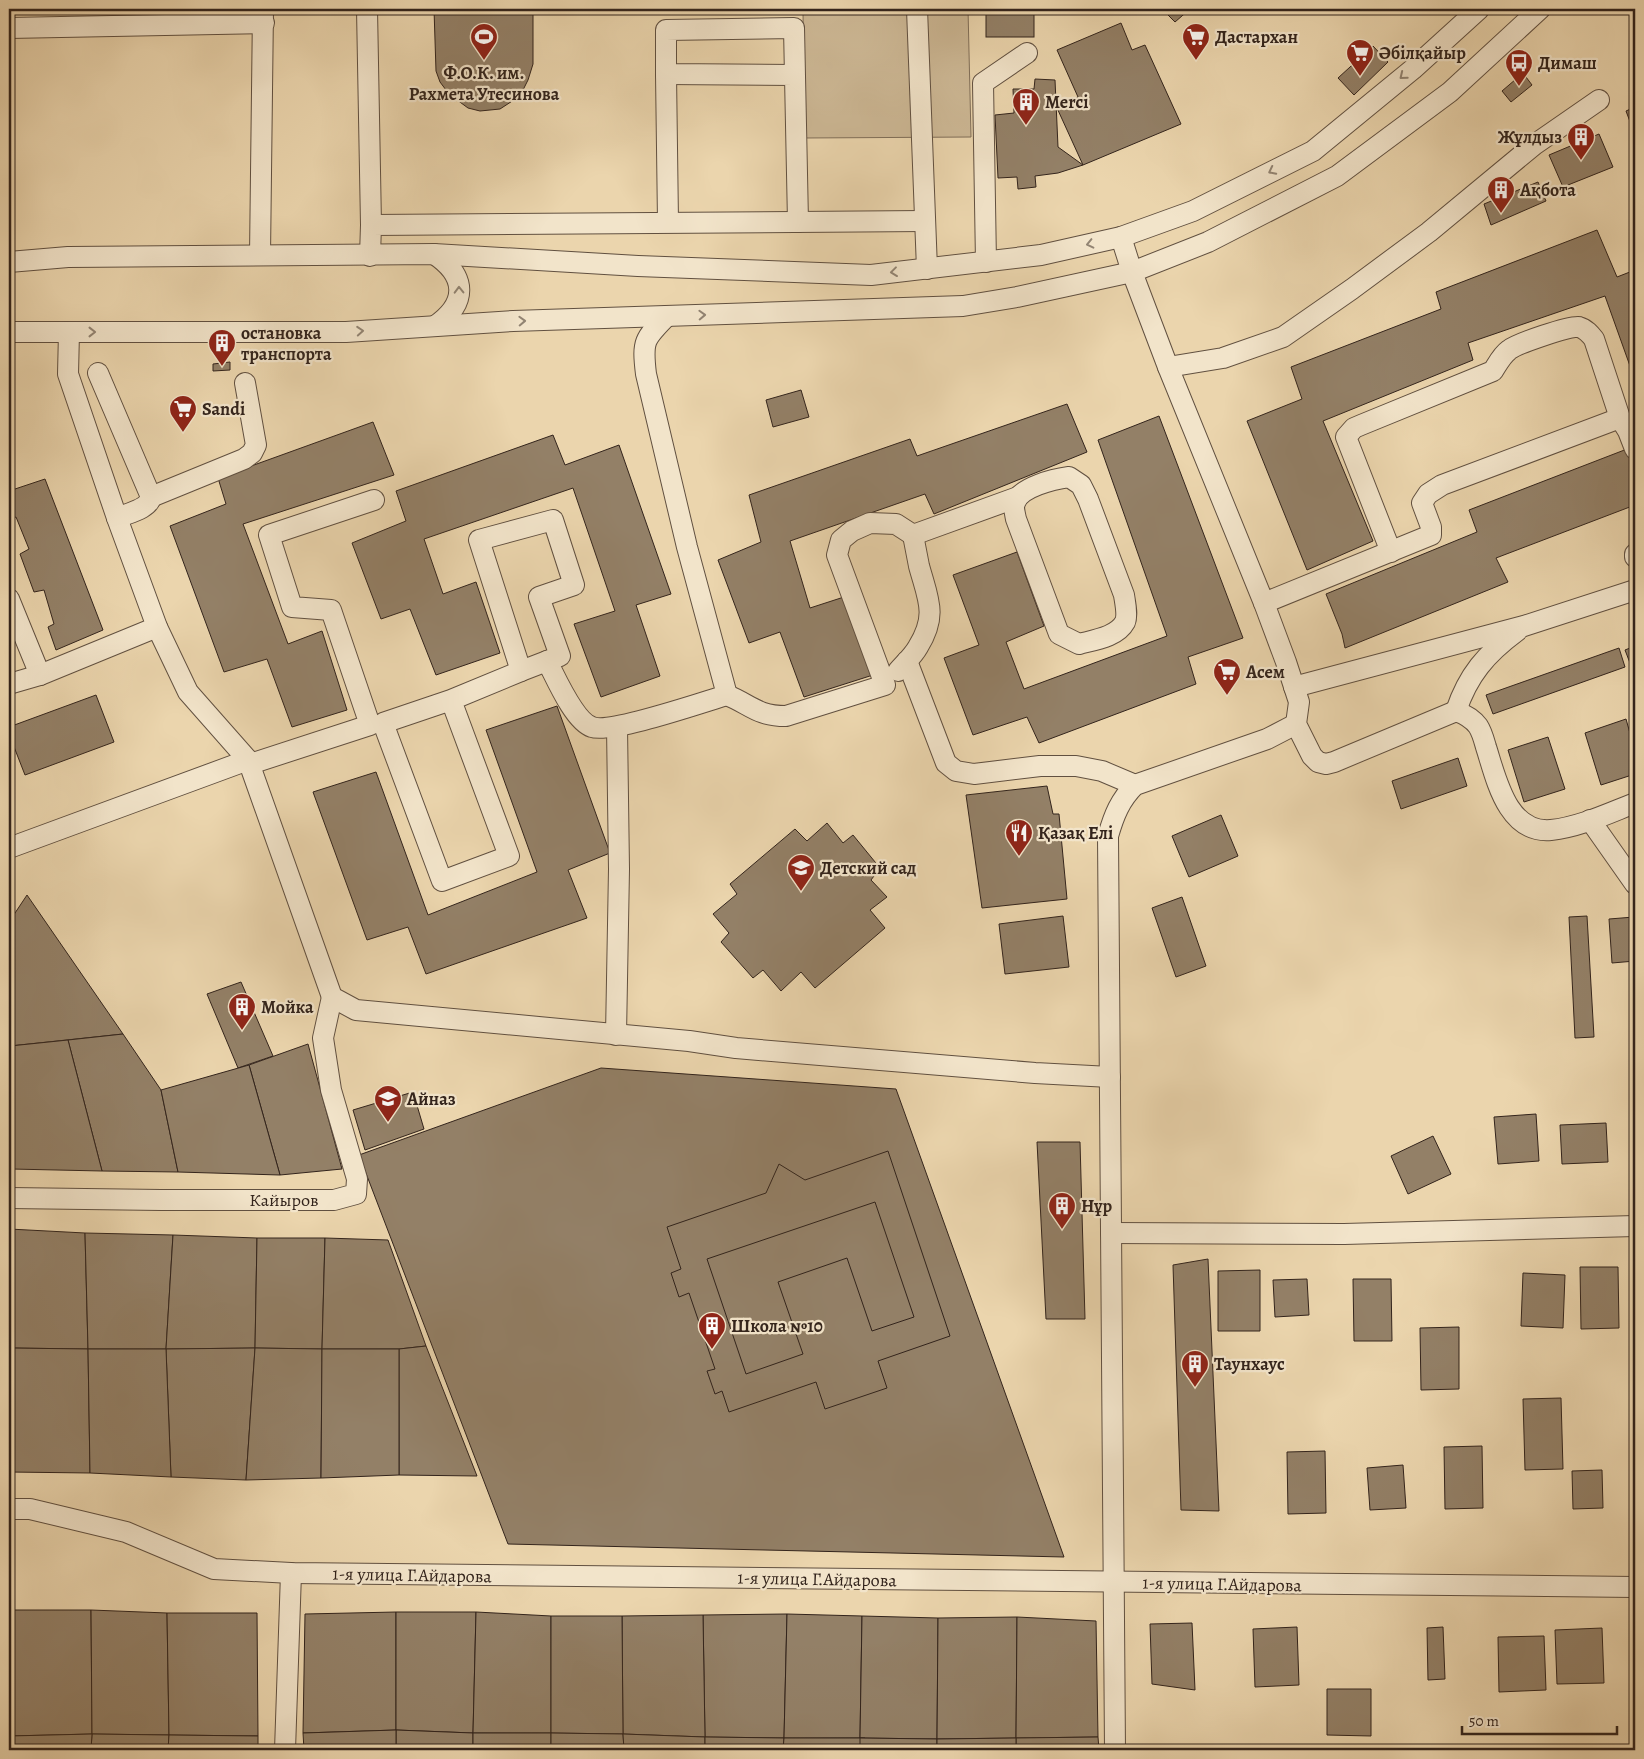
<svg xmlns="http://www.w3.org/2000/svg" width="1644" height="1759" viewBox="0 0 1644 1759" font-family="Alegreya,serif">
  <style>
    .green { fill: #ccb794; stroke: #806e58 }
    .building { fill: #938067; stroke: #33241c; fill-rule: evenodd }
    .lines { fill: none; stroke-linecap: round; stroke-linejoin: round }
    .minor-casing { stroke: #615040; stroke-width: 22 }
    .minor { stroke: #f2e4ca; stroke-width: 20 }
    .oneway { stroke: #928473 }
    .labels { text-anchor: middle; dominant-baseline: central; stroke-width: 4.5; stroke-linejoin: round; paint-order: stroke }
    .poi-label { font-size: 18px; font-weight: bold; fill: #33241c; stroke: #f2e4ca; text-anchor: start }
    .street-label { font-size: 18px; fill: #33241c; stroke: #f2e4ca }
  </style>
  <rect width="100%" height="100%" fill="#ebd5ad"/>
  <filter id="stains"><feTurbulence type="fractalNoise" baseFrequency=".004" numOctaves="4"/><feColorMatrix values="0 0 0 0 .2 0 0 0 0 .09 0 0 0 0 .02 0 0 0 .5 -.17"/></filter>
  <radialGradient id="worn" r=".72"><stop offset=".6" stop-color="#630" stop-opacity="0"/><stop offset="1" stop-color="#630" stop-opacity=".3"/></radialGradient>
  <!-- green -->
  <path class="green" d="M803,9h165l3,128 -167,1z"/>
  <!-- building -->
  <g class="building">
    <path d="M434,9h99v55l-5,16 -8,16 -20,13 -20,2 -12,-3 -19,-14 -9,-12 -4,-11z"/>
    <rect x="986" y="9" width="48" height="28"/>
    <path d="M1162,9h28l-15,13z"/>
    <path d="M1121,23l11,27 13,-5 36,79 -98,41 -26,-57 21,-11 -21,-47z"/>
    <path d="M1373,46l15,16 -34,33 -16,-17z"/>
    <path d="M1523,73l9,12 -21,17 -9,-11z"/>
    <path d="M1035,79l20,1 3,67 25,18 -25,8 -23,3 1,11 -18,2 -1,-12 -19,1 -3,-63 19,-2 -1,-24h21z"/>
    <path d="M1635,107v28l-9,-24z"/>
    <path d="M1599,134l14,33 -50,20 -14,-32z"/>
    <path d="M1538,182l8,19 -55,24 -7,-21z"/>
    <path d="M1597,230l20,47 18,-7v110l-30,-84 -137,47 5,17 -150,61 50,120 -66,29 -60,-149 55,-22 -11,-32 150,-58 -5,-17z"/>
    <path d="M230,362v8l-17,1v-7z"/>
    <path d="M801,390l8,27 -36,10 -7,-27z"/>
    <path d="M1067,404l20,48 -153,62 -9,-20 -135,47 20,67 37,-12 26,79 -69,22 -24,-65 -31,11 -31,-83 43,-18 -12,-47 161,-56 7,17z"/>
    <path d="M1159,416l84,222 -55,19 8,27 -157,59 -12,-26 -54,18 -29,-77 35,-13 -26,-70 64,-23 27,74 -38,16 18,47 143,-53 -69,-196z"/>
    <path d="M373,422l21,53 -151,49 45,120 34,-13 25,79 -55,17 -25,-68 -43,13 -54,-146 56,-22 -8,-26z"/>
    <path d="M553,435l12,30 54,-20 52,149 -35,11 24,71 -59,21 -27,-73 41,-13 -42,-123 -149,51 19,55 33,-12 24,71 -64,22 -26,-66 -29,10 -29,-76 54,-22 -10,-30z"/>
    <path d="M1627,449l8,22v34l-139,53 12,24 -163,66 -3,-14 -16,-40 151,-62 -8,-22z"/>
    <path d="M45,479l58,151 -47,20 -8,-23 6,-3 -10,-34 -10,2 -14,-38 9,-5 -13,-32 -7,2v-28z"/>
    <path d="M1635,646v15l-5,2 -5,-13z"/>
    <path d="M1619,648l6,19 -132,47 -7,-19z"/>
    <path d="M96,695l18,47 -89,33 -16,-41v-7z"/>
    <path d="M557,706l53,147 -42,17 19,48 -161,56 -18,-47 -41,13 -54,-148 63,-20 52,143 109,-43 -51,-142z"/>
    <path d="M1626,719l9,32v23l-34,11 -16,-52z"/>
    <path d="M1548,737l17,52 -41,13 -16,-52z"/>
    <path d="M1458,758l9,28 -66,23 -9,-28z"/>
    <path d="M1047,786l6,28h6l8,85 -85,9 -16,-113z"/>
    <path d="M1221,815l17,41 -49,21 -17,-41z"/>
    <path d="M827,823l16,20 10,-8 27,33 -9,12 16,17 -17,13 15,18 -70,60 -14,-16 -20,19 -18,-21 -10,8 -32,-36 8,-9 -16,-19 24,-20 -7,-10 65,-55 12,12z"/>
    <path d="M27,895l96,139 -113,12 -1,-124z"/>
    <path d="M1182,897l24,69 -30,11 -24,-69z"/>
    <path d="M1063,916l6,51 -64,7 -6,-50z"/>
    <path d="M1587,916l7,121 -19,1 -6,-121z"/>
    <path d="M1634,917l1,44 -23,2 -3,-44z"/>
    <path d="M9,922l1,124h-1z"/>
    <path d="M241,982l32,74 -35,12 -31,-74z"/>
    <path d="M123,1034l38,56 17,82 -76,-1 -34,-131z"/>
    <path d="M68,1040l34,131 -91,-2 -1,-123z"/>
    <path d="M308,1044l34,125 -62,6 -31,-110z"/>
    <path d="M9,1046h1l1,123h-2z"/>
    <path d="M249,1065l31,110 -102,-3 -17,-82z"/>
    <path d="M601,1068l295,21 168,468 -556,-13 -149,-389z"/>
    <path d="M413,1092l11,37 -59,21 -12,-40z"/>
    <path d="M1536,1114l3,47 -41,3 -4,-47z"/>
    <path d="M1606,1123l2,39 -46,2 -2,-39z"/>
    <path d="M1433,1136l18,38 -43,20 -17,-38z"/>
    <path d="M1037,1142h43l5,177h-39z"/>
    <path d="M888,1151l62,185 -72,25 9,27 -62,21 -9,-27 -87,30 -7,-21 -7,3 -8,-23 8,-2 -26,-76 -10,4 -8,-24 10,-4 -14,-42 99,-34 13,-29 26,16zM875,1202l39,115 -42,14 -25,-73 -69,24 25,72 -57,20 -39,-115z"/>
    <path d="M9,1229l76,4 3,116 -78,-1z"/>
    <path d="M85,1233l88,2 -7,114h-78z"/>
    <path d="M173,1235l84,3 -2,110 -89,1z"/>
    <path d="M257,1238h68l-3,111 -67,-1z"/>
    <path d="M325,1238l63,2 38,106 -27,3h-77z"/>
    <path d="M1208,1259l11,252 -38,-1 -8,-245z"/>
    <path d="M1580,1267h38l1,61 -38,1z"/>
    <path d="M1260,1270v61h-42v-60z"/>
    <path d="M1523,1273l42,2 -2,53 -42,-2z"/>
    <path d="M1307,1279l2,36 -34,2 -2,-37z"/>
    <path d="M1353,1279h38l1,62h-38z"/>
    <path d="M9,1300l1,48h-1z"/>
    <path d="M1459,1327v62l-38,1 -1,-62z"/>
    <path d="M426,1346l51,130 -78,-1v-126z"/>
    <path d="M9,1348h1l-1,55z"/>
    <path d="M10,1348l78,1 2,124 -81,-1z"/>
    <path d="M255,1348l-9,132 -75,-3 -5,-128z"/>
    <path d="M255,1348l67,1 -1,129 -75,2z"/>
    <path d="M88,1349h78l5,128 -81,-4z"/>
    <path d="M322,1349h77v126l-78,3z"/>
    <path d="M1561,1398l2,71 -38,1 -2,-71z"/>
    <path d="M1482,1446l1,62 -38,1 -1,-62z"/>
    <path d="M1325,1451l1,62 -38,1 -1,-62z"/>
    <path d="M1403,1465l3,43 -36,2 -3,-42z"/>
    <path d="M1602,1470l1,38 -30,1 -1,-38z"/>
    <path d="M9,1610h82l1,124 -83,2z"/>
    <path d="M91,1610l76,3 2,122 -77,-1z"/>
    <path d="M396,1612v118l-93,3 2,-119z"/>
    <path d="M396,1612h80l-3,121 -77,-3z"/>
    <path d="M476,1612l75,4v117h-78z"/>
    <path d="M167,1613h90l1,123 -89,-1z"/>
    <path d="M787,1614l-3,124 -79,-1 -2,-122z"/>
    <path d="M787,1614l75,2 -2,122h-76z"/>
    <path d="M703,1615l2,122 -82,-3 -1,-118z"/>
    <path d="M551,1616h71l1,118 -72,-1z"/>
    <path d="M862,1616l76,2 -1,121 -77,-1z"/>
    <path d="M1017,1617l-1,121 -79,1 1,-121z"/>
    <path d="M1017,1617l79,4 2,116 -82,1z"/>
    <path d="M1192,1623l3,67 -43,-6 -2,-60z"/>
    <path d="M1297,1627l2,58 -44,2 -2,-58z"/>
    <path d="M1443,1627l2,52 -17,1 -1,-52z"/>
    <path d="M1602,1628l2,55 -47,1 -2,-54z"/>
    <path d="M1544,1636l2,54 -47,2 -1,-55z"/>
    <path d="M1327,1689h44v47l-44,-1z"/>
    <path d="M396,1730l77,3v17h-77z"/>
    <path d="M396,1730v20h-92l-1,-17z"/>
    <rect x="473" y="1733" width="78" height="17"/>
    <path d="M551,1733l72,1 1,16h-73z"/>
    <path d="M92,1734l77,1 -1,15h-77z"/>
    <path d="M92,1734l-1,16h-82v-14z"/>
    <path d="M623,1734l82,3v13h-81z"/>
    <path d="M169,1735l89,1v14h-90z"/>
    <path d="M705,1737l79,1 -1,12h-78z"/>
    <path d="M1098,1737l1,13h-83v-12z"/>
    <path d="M784,1738h81v12h-82z"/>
    <path d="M860,1738l77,1v11h-77z"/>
    <path d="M1016,1738v12h-79v-11z"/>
  </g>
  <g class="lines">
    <defs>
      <g id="minor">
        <path d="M367,9l4,216"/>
        <path d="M917,9l10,260"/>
        <path d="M9,28l255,-5"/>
        <path d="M666,74l2,148"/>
        <path d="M795,75l-129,-1v-44l128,-2 4,194"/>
        <path d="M1121,237l11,35 36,95 96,236 22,59 13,40 -3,22 16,32 6,6 8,2 8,-2 122,-51c8,3 16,7 22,15 4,6 6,14 8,21 10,31 21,87 65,83 29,-3 58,-17 84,-27"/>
        <path d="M434,254c33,22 34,49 1,72"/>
        <path d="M260,255l3,-246"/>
        <path d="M370,256l1,-31 554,-4"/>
        <path d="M9,262l59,-5 366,-3 204,12 233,9 170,-20 80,-18 72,-26 120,-60 100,-82 66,-60"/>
        <path d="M986,262l-3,-179 44,-30"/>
        <path d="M9,332h337l167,-11 450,-15 54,-9 115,-25 76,-30 129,-66 113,-84 90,-83"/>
        <path d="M69,332l-1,42 49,144 40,109 31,65 60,68 84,237 24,13 333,31 47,7 299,25 75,4"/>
        <path d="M1168,367l55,-9 60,-21 69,-48 77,-57 105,-87 65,-45"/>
        <path d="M98,373l53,124c-2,12 -23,16 -34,21"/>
        <path d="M1069,477l12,8 7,14 36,96c1,7 4,20 1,27 -8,15 -31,18 -46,22l-20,-10 -43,-115c-1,-5 -3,-12 -1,-16 5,-16 39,-24 54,-26z"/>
        <path d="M151,497l93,-38 8,-6 4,-8 -11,-62"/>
        <path d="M553,520l21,65 -35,12 21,59 -39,15 -42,-131z"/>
        <path d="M1391,552l-45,-115 8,-9 7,-3 132,-54c5,-8 9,-16 16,-21 7,-6 62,-25 70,-23 7,2 11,7 15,12l26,79 8,13 7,18"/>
        <path d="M1635,554v3"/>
        <path d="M9,599l31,76"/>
        <path d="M1264,603l167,-68v-8l-9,-24 6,-9 14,-9 178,-67"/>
        <path d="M547,661c9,17 27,60 45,66 19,7 111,-25 135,-32l-40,-148 -41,-173c-4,-33 -2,-35 21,-58"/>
        <path d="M907,661l39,102 10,8 18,3 66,-8h36l26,5 33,14"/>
        <path d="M898,671c7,-8 15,-15 20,-24 20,-32 10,-48 1,-81 -2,-10 -4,-21 -6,-31"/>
        <path d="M9,684l31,-9 117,-48"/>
        <path d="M1294,687l230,-61 111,-36"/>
        <path d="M727,695c24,10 30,21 59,21l99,-31 -48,-130 4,-15 11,-9 18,-8 26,1 17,11 105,-38"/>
        <path d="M451,700l58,156 -67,25 -59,-158 68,-23 70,-29"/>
        <path d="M1456,711c12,-36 30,-57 61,-80"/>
        <path d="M250,764l120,-39 -39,-115 -39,-3 -23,-72 105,-35"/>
        <path d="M1590,820l45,64"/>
        <path d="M9,848l239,-88"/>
        <path d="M616,1035l3,-166 -2,-142"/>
        <path d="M9,1198l152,2h173l22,-6 1,-15 -26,-89 -8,-52 9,-41"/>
        <path d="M1111,1233l233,1 291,-8"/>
        <path d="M9,1509h21l96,23 88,37 77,4 1344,14"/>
        <path d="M285,1750l6,-177"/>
        <path d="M1115,1750l-7,-914c6,-21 12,-36 27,-51l132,-46 29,-15"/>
      </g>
    </defs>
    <!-- minor casing -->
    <use href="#minor" class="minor-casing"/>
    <!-- minor -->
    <use href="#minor" class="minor"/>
  </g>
  <!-- one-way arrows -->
  <defs><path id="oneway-chevron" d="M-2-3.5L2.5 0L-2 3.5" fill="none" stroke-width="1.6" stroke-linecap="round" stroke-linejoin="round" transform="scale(1.25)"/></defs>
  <g class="oneway">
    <use href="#oneway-chevron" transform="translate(1403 76) rotate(141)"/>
    <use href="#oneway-chevron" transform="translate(1272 171) rotate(153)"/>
    <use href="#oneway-chevron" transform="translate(1090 244) rotate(167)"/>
    <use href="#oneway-chevron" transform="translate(894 272) rotate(173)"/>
    <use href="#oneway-chevron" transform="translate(459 290) rotate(-91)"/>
    <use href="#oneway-chevron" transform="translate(702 315) rotate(-2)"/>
    <use href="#oneway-chevron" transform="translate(522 321) rotate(-2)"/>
    <use href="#oneway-chevron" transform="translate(360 331) rotate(-4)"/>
    <use href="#oneway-chevron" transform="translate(92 332)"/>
  </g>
  <!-- icons -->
  <defs>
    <symbol id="stadium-pin" viewBox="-11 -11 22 30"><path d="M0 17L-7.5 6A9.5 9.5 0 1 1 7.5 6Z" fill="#8f2418" stroke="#f2e4ca"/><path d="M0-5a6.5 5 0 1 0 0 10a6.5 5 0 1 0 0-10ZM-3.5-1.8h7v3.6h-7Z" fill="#fff"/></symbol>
    <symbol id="supermarket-pin" viewBox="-11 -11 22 30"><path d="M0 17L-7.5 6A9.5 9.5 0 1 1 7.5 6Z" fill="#8f2418" stroke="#f2e4ca"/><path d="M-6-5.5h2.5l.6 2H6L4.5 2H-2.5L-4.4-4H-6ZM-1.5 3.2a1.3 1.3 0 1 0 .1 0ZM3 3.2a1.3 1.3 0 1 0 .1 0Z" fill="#fff"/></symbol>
    <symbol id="bus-pin" viewBox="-11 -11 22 30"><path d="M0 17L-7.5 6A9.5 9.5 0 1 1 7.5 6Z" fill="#8f2418" stroke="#f2e4ca"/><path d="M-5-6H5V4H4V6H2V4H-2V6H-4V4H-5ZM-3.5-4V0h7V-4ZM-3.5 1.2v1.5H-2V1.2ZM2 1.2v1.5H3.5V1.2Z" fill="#fff"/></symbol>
    <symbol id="building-pin" viewBox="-11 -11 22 30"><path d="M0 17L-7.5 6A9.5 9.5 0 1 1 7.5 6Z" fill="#8f2418" stroke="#f2e4ca"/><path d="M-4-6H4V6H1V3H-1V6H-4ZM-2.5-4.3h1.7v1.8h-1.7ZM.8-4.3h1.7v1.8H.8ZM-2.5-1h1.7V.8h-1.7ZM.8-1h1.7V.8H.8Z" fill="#fff"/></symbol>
    <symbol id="restaurant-pin" viewBox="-11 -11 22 30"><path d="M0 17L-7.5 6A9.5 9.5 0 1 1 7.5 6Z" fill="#8f2418" stroke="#f2e4ca"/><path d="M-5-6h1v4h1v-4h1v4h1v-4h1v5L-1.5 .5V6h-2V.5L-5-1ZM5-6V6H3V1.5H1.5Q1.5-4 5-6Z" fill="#fff"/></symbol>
    <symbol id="school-pin" viewBox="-11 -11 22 30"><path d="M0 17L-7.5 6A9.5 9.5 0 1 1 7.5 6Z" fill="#8f2418" stroke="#f2e4ca"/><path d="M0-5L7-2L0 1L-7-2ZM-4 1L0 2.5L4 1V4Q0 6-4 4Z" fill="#fff"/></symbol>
  </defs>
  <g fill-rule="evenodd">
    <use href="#stadium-pin" x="468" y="21" width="32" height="43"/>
    <use href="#supermarket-pin" x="1180" y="21" width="32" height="43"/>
    <use href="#supermarket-pin" x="1344" y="37" width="32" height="43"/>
    <use href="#bus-pin" x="1503" y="47" width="32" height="43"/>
    <use href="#building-pin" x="1010" y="86" width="32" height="43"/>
    <use href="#building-pin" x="1565" y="121" width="32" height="43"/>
    <use href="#building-pin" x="1485" y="174" width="32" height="43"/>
    <use href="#building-pin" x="206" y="327" width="32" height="43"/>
    <use href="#supermarket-pin" x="167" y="393" width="32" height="43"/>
    <use href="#supermarket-pin" x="1211" y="656" width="32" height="43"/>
    <use href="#restaurant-pin" x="1003" y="817" width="32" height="43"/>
    <use href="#school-pin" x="785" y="852" width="32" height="43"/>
    <use href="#building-pin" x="226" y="991" width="32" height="43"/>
    <use href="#school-pin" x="372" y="1083" width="32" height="43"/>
    <use href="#building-pin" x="1046" y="1190" width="32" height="43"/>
    <use href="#building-pin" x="696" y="1310" width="32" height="43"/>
    <use href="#building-pin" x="1179" y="1348" width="32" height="43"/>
  </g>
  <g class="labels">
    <!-- poi labels -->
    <g class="poi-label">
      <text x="1215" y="37">Дастархан</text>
      <text x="1379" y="53">Әбілқайыр</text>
      <text x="1538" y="63">Димаш</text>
      <text x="484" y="73" text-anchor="middle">Ф.О.К. им.<tspan x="484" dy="21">Рахмета Утесинова</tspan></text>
      <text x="1045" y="102">Merci</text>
      <text x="1562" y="137" text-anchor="end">Жұлдыз</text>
      <text x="1520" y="190">Ақбота</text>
      <text x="241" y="333">остановка<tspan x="241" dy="21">транспорта</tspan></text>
      <text x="202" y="409">Sandi</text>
      <text x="1246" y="672">Асем</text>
      <text x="1038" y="833">Қазақ Елі</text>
      <text x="820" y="868">Детский сад</text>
      <text x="261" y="1007">Мойка</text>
      <text x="407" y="1099">Айназ</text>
      <text x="1081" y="1206">Нұр</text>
      <text x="731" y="1326">Школа №10</text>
      <text x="1214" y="1364">Таунхаус</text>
    </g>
    <!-- street labels -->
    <g class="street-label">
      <text x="284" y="1200">Кайыров</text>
      <text transform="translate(412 1575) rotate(1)">1-я улица Г.Айдарова</text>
      <text transform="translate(817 1579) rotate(1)">1-я улица Г.Айдарова</text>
      <text transform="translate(1222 1584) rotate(1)">1-я улица Г.Айдарова</text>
    </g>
  </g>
  <!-- margin -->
  <rect width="1644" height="1759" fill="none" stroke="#ebd5ad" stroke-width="30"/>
  <rect x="10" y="10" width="1624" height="1739" fill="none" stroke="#33241c" stroke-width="2.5"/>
  <rect x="15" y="15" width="1614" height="1729" fill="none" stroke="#33241c"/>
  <!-- scale -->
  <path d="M1462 1726v8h155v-8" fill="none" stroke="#33241c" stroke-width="2.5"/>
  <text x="1469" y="1726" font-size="15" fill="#33241c" stroke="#f2e4ca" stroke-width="4" paint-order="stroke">50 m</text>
  <rect width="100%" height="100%" filter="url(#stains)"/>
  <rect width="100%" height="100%" fill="url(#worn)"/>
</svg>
